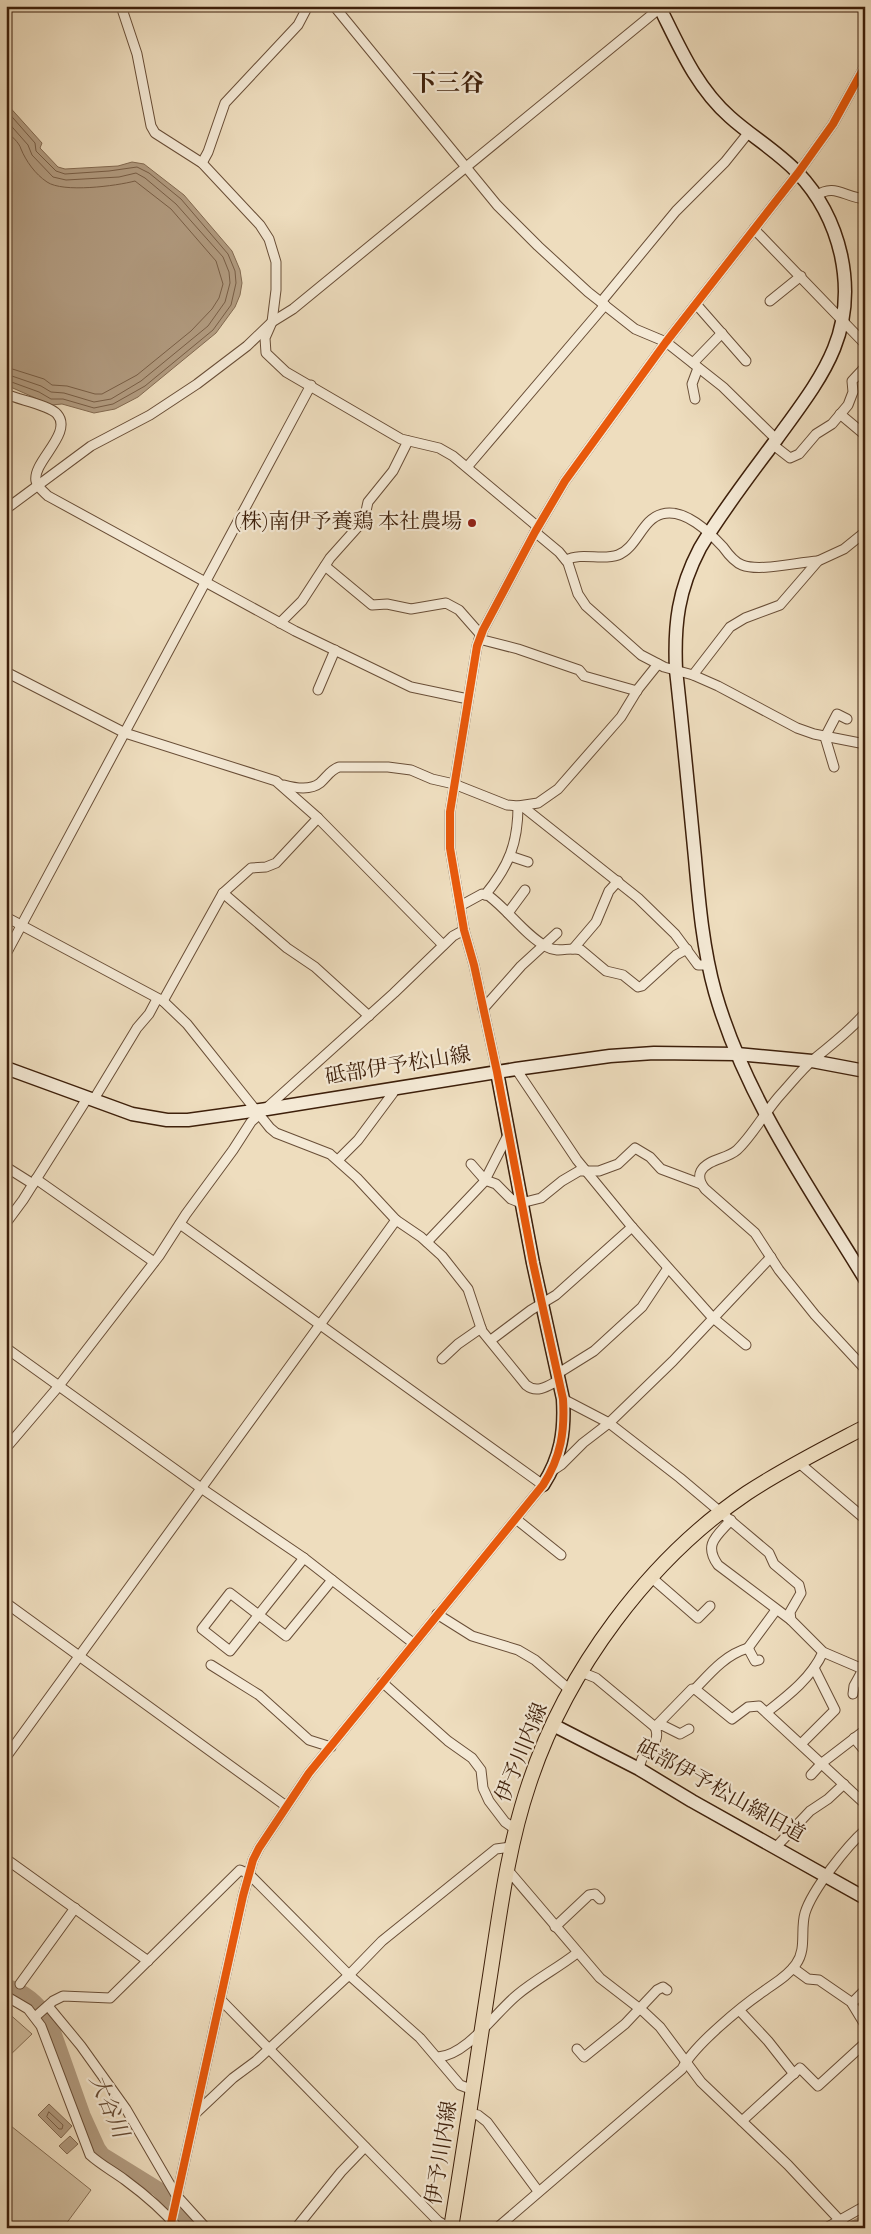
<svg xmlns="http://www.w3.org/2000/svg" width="871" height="2234" viewBox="0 0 871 2234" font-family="'Sorts Mill Goudy','Noto Serif JP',serif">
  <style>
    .green { fill: #d0bd9f; stroke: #866e54 }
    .water { fill: #b29c81; stroke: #836a51 }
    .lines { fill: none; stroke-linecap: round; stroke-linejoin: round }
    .shore { stroke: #785e46; stroke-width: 1 }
    .river { stroke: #b29c81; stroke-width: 15 }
    .street-casing { stroke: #694e37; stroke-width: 11 }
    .secondary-casing { stroke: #3d1f0a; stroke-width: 15 }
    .primary-casing { stroke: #3d1f0a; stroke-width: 16 }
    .street { stroke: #f4e9d5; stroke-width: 9 }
    .secondary { stroke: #f4e9d5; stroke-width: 12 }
    .primary { stroke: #eeddbe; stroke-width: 14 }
    .cycleway-casing { stroke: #f4e9d5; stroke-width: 11 }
    .cycleway { stroke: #e8590c; stroke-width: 8 }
    .poi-dot { fill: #8f2418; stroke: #f4e9d5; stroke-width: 2 }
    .labels { text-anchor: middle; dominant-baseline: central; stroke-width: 4.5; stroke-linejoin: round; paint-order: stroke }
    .poi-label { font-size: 21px; fill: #3d1f0a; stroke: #f4e9d5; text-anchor: end }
    .street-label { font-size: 21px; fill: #3d1f0a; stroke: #f4e9d5 }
    .water-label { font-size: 22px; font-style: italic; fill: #664b34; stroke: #f4e9d5 }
    .quarter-label { font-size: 24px; font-weight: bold; fill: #3d1f0a; stroke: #f4e9d5 }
  </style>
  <rect width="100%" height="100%" fill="#eeddbe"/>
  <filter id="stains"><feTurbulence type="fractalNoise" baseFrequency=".004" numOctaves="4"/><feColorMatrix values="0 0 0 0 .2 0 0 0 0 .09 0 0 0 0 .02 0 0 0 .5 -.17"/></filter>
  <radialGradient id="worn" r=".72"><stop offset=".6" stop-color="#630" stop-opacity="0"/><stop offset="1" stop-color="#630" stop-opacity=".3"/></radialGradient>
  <!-- green -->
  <g class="green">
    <path d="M6,2011l26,23 -26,25z"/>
    <path d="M6,2122l85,68 -28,38h-57z"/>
  </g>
  <!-- water -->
  <g class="water">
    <path d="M6,103l36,40 -2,5 18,19 7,2 53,-3 14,-4 12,2 40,31 48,56 8,19 2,13 -2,12 -5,12 -19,26 -78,64 -23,12 -21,4 -32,-9 -11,1 -45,-20z"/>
    <path d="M49,2104l23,22 -11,12 -23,-23z"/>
    <path d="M70,2136l8,8 -11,10 -8,-8z"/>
  </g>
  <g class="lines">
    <!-- shore -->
    <g class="shore">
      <path d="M6,110l29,33 1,8 20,20 9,3 44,-3 28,-4 12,6 32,26 47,55 7,17 1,12 -5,22 -18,25 -68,56 -32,18 -19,4 -31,-9h-12l-12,-7 -33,-12"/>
      <path d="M6,120l22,25 4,10 21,22 13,3 53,-3 17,-4 9,5 31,26 47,53 6,15 1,11 -5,19 -17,24 -67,55 -30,18 -17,3 -30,-9 -13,-1 -10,-6 -35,-12"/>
      <path d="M6,131c5,5 13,11 15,18 5,12 14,25 26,33 16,11 69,4 88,-1l36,28 45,52 7,23 -4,14 -7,11 -21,22 -54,44 -35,19h-7l-28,-8 -15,-1 -8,-6 -38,-12"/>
      <path d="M49,2112l14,13 -1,4h-3l-12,-12z"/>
    </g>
    <!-- river -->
    <g class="river">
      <path d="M6,1986c20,6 31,16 43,33l34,96 15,33 5,7 55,34 37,39"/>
      <path d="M854,2228l11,-6"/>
    </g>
    <defs>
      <g id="street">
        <path d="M121,6l16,48 14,72 4,7 47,30 58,62 9,14 7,23v28l-4,32 -7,16 1,15 20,19 115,67 38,9 14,8 85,71"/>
        <path d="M334,6l163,199 41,41 50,46 47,37 31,13 57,45 53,52"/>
        <path d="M202,163l6,-11 17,-49 73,-78 10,-19"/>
        <path d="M816,196c18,-13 28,1 49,3"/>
        <path d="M754,229l111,115"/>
        <path d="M770,301l31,-25"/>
        <path d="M601,302l75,-91 49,-49 24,-30"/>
        <path d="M696,304l50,57"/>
        <path d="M693,363l29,-30"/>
        <path d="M6,394c13,6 43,11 51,20 17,19 -25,48 -21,67 1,6 8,11 12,15l247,135 116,56 57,12"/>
        <path d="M695,399l-3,-15 6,-16"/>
        <path d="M840,414l25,21"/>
        <path d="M772,444l18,14 9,-4 17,-20 16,-10 16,-19 5,-13 -1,-11 13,-14"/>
        <path d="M468,466l137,-161"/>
        <path d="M6,509l85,-63 59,-31 47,-31 50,-38 25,-24 21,-13 367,-301"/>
        <path d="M535,532l24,20 9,11 10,31 8,12 55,49 23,12 29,8 25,11 79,42 17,6 51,10"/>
        <path d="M566,560c16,-8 36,1 52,-5 19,-7 24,-36 44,-41 23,-6 47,18 61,33 5,7 11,15 19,18 18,7 55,-3 76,-4"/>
        <path d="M325,566l47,39 15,-1 24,5 35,-6 13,7 22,25"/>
        <path d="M280,623l22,-22 28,-43 34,-38 4,-18 25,-31 15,-30"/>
        <path d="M479,639l39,10 61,21 5,6 53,15"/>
        <path d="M6,672l119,61 151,48 42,37 125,127"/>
        <path d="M693,675l37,-48 15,-9 35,-13 38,-44 26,-12 21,-17"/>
        <path d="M318,690l17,-40"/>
        <path d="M834,767l-9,-30 12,-23 10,5"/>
        <path d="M284,785c11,3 26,6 36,-2 7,-6 10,-13 19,-16h49l23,3 21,9 22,5 53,21 11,1 20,-3 20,-14 63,-72 17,-28 20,-25"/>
        <path d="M522,806l116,92 37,36 23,31h11"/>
        <path d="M510,856l18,6"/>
        <path d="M223,893l64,55 28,19 54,49"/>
        <path d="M485,895c24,-29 33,-52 33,-89"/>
        <path d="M460,906l22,-12 7,2c20,15 36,39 58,51 12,7 23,-1 34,3l25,21 17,4 15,12 4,-1 34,-31 11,-6"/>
        <path d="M508,913l17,-23"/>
        <path d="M6,917l157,84 24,23 83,104 6,5 54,21 27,24 39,42 25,17 21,19 26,33 14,42 44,54c11,9 22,1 33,-5"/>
        <path d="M573,949l23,-27 13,-31 9,-10"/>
        <path d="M6,954l305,-569"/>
        <path d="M163,1001l60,-108 28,-25 15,-1 10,-4 42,-45"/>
        <path d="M483,1009l38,-43 36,-33"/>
        <path d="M865,1013c-15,18 -33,31 -51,46 -12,10 -22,23 -32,34 -16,17 -29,42 -45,57 -10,9 -29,9 -36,21 -3,6 0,13 4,18l50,44 24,37 36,45 50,54"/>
        <path d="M516,1069l61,91 55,67 80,90 34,28"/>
        <path d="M497,1072l-23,-107 -10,-35 -14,-82v-36l27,-166 6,-16 52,-98 30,-51 101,-139 132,-169 35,-49 32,-58"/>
        <path d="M94,1099l43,-71 12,-14 8,-15"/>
        <path d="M338,1160l20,-20 35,-47v-4"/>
        <path d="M471,1164l14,16 11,4 15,15 10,4 20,-5 21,-17 17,-10h20l19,-7 17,-16 15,9 11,12 40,15"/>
        <path d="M6,1167l27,17"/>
        <path d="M36,1179l118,83"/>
        <path d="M6,1223l17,-23 65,-103"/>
        <path d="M427,1242l57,-60 24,-47"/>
        <path d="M491,1340l40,-30 25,-15 76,-68"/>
        <path d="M6,1348l195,140 103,70 109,85"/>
        <path d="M442,1359l16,-15 23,-16"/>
        <path d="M557,1374l37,-23 48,-44 26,-39"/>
        <path d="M563,1399l46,24 71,55 89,75 5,11 25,21 2,8 -11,19 1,8 32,32 42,18"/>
        <path d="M6,1448l52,-61 101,-131 27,-42 47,-64 18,-28 143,-129 59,-57 11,-6"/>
        <path d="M798,1462l67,57"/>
        <path d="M552,1471l9,-6 22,-22 26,-20 64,-62 98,-104"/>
        <path d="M516,1519l45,36"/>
        <path d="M731,1520c-14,16 -28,24 -13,45l73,55"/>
        <path d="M304,1558l-74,93 -28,-22 28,-36 56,43 46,-56"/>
        <path d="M652,1578l46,40 12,-12"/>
        <path d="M6,1603l280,203"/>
        <path d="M437,1614l35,22 46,14 17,10 36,31"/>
        <path d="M748,1648l28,-38"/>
        <path d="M211,1665l48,30 50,45 22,7"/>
        <path d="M581,1672l15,6 59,49c6,14 -5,20 -12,30 -2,3 -3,8 -4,12"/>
        <path d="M382,1682l66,59 24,17 9,12 2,18 6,13 16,21 10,7"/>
        <path d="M695,1689c16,-17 30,-34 53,-41l7,13 4,-1"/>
        <path d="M853,1694l1,-8 11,-20"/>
        <path d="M767,1712c22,-17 45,-35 56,-60"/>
        <path d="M655,1727l37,-38h3l37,30 16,-12 11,-1 106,98"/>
        <path d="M655,1727l7,-2 18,9 9,-5"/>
        <path d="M854,1738l11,13"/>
        <path d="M801,1744l34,-34 -21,-42"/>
        <path d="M6,1757l390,-537"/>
        <path d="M811,1775l11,-12 43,-33"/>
        <path d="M776,1847l34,-36 18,-12 16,-15"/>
        <path d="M6,1859l142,102"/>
        <path d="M507,1869l93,109 44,34 16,15 41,55 87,83 59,63"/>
        <path d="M555,1927l34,-32 6,-1 5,5"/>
        <path d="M793,1968l15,11 11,1 32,22 14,23"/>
        <path d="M20,1984l55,-76"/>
        <path d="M6,1996l22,13 13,17 49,129c11,10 23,16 35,25 19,14 38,30 53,48"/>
        <path d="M220,1999l218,222 5,3"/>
        <path d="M852,2003l13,-13"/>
        <path d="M48,2006l33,40 45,63 50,86 30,33"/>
        <path d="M740,2011l28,30 26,33"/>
        <path d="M35,2017l18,-16 10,-5 47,2 130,-128 9,4 100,101 71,63 40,47 13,5"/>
        <path d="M577,2049l7,8 41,-33 32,-34 6,-3 4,3"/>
        <path d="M438,2057c29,-2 57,-44 79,-62 19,-16 41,-27 60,-42"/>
        <path d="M197,2112l36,-34 23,-17 93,-86 33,-34 114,-92 15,-2"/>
        <path d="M469,2113l9,2 9,7 51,69"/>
        <path d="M742,2121l58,-53 18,18 47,-43"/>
        <path d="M170,2228l73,-332 10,-36 6,-12 50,-75 234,-288 -363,-261"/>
        <path d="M296,2228l45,-56 24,-25"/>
        <path d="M497,2228l185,-159c11,-23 60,-63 82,-78 11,-8 24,-15 32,-27 11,-15 4,-34 9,-51 7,-23 42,-67 60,-83"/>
        <path d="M826,2228l39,-22"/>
      </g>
      <g id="secondary">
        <path d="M659,6c20,40 37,81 71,111 21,19 47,34 67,55 22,23 37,52 44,83 17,80 -21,124 -65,185 -26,35 -54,71 -76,108 -22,42 -26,76 -24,122 7,63 13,126 19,188 4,45 8,91 20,134 30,105 94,195 150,287"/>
        <path d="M6,1068l126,46 35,6h21l79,-11 249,-40 94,-13 44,-3 83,1 75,7 53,10"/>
        <path d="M497,1072l36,191 30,136c2,32 -2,58 -20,86"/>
        <path d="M553,1725l86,44 53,32 173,97"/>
      </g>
      <path id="primary" d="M451,2228c14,-84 26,-168 39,-252 10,-65 18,-130 39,-192 37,-113 120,-225 218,-291 38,-25 78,-45 118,-66"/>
    </defs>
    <!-- street casing -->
    <use href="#street" class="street-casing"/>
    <!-- secondary casing -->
    <use href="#secondary" class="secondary-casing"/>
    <!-- primary casing -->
    <use href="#primary" class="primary-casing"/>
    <!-- street -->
    <use href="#street" class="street"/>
    <!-- secondary -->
    <use href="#secondary" class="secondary"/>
    <!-- primary -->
    <use href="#primary" class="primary"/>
    <defs>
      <path id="cycleway" d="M170,2228l73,-332 10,-36 6,-12 50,-75 234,-288c18,-28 22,-54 20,-86l-30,-136 -36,-191 -23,-107 -10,-35 -14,-82v-36l27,-166 6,-16 52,-98 30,-51 101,-139 132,-169 35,-49 32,-58"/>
    </defs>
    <!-- cycleway casing -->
    <use href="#cycleway" class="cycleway-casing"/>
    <!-- cycleway -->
    <use href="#cycleway" class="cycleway"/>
  </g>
  <!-- markers -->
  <circle class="poi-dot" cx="472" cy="523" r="5"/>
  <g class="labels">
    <!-- poi labels -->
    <g class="poi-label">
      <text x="462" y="523">(株)南伊予養鶏 本社農場</text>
    </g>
    <!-- street labels -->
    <g class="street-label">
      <text transform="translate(398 1067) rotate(-9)">砥部伊予松山線</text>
      <text transform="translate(523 1753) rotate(-68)">伊予川内線</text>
      <text transform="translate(720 1792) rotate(29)">砥部伊予松山線旧道</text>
      <text transform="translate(443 2153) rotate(-81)">伊予川内線</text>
    </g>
    <!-- water labels -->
    <g class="water-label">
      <text transform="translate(107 2107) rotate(67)">大谷川</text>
    </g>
    <!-- quarter labels -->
    <g class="quarter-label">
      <text x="448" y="85">下三谷</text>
    </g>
  </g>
  <!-- margin -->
  <rect width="871" height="2234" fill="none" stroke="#eeddbe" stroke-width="25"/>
  <rect x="8" y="8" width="856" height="2219" fill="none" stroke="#3d1f0a" stroke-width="2.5"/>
  <rect x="12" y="12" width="846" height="2209" fill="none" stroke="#3d1f0a"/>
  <rect width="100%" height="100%" filter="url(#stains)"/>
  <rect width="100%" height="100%" fill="url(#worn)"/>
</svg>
